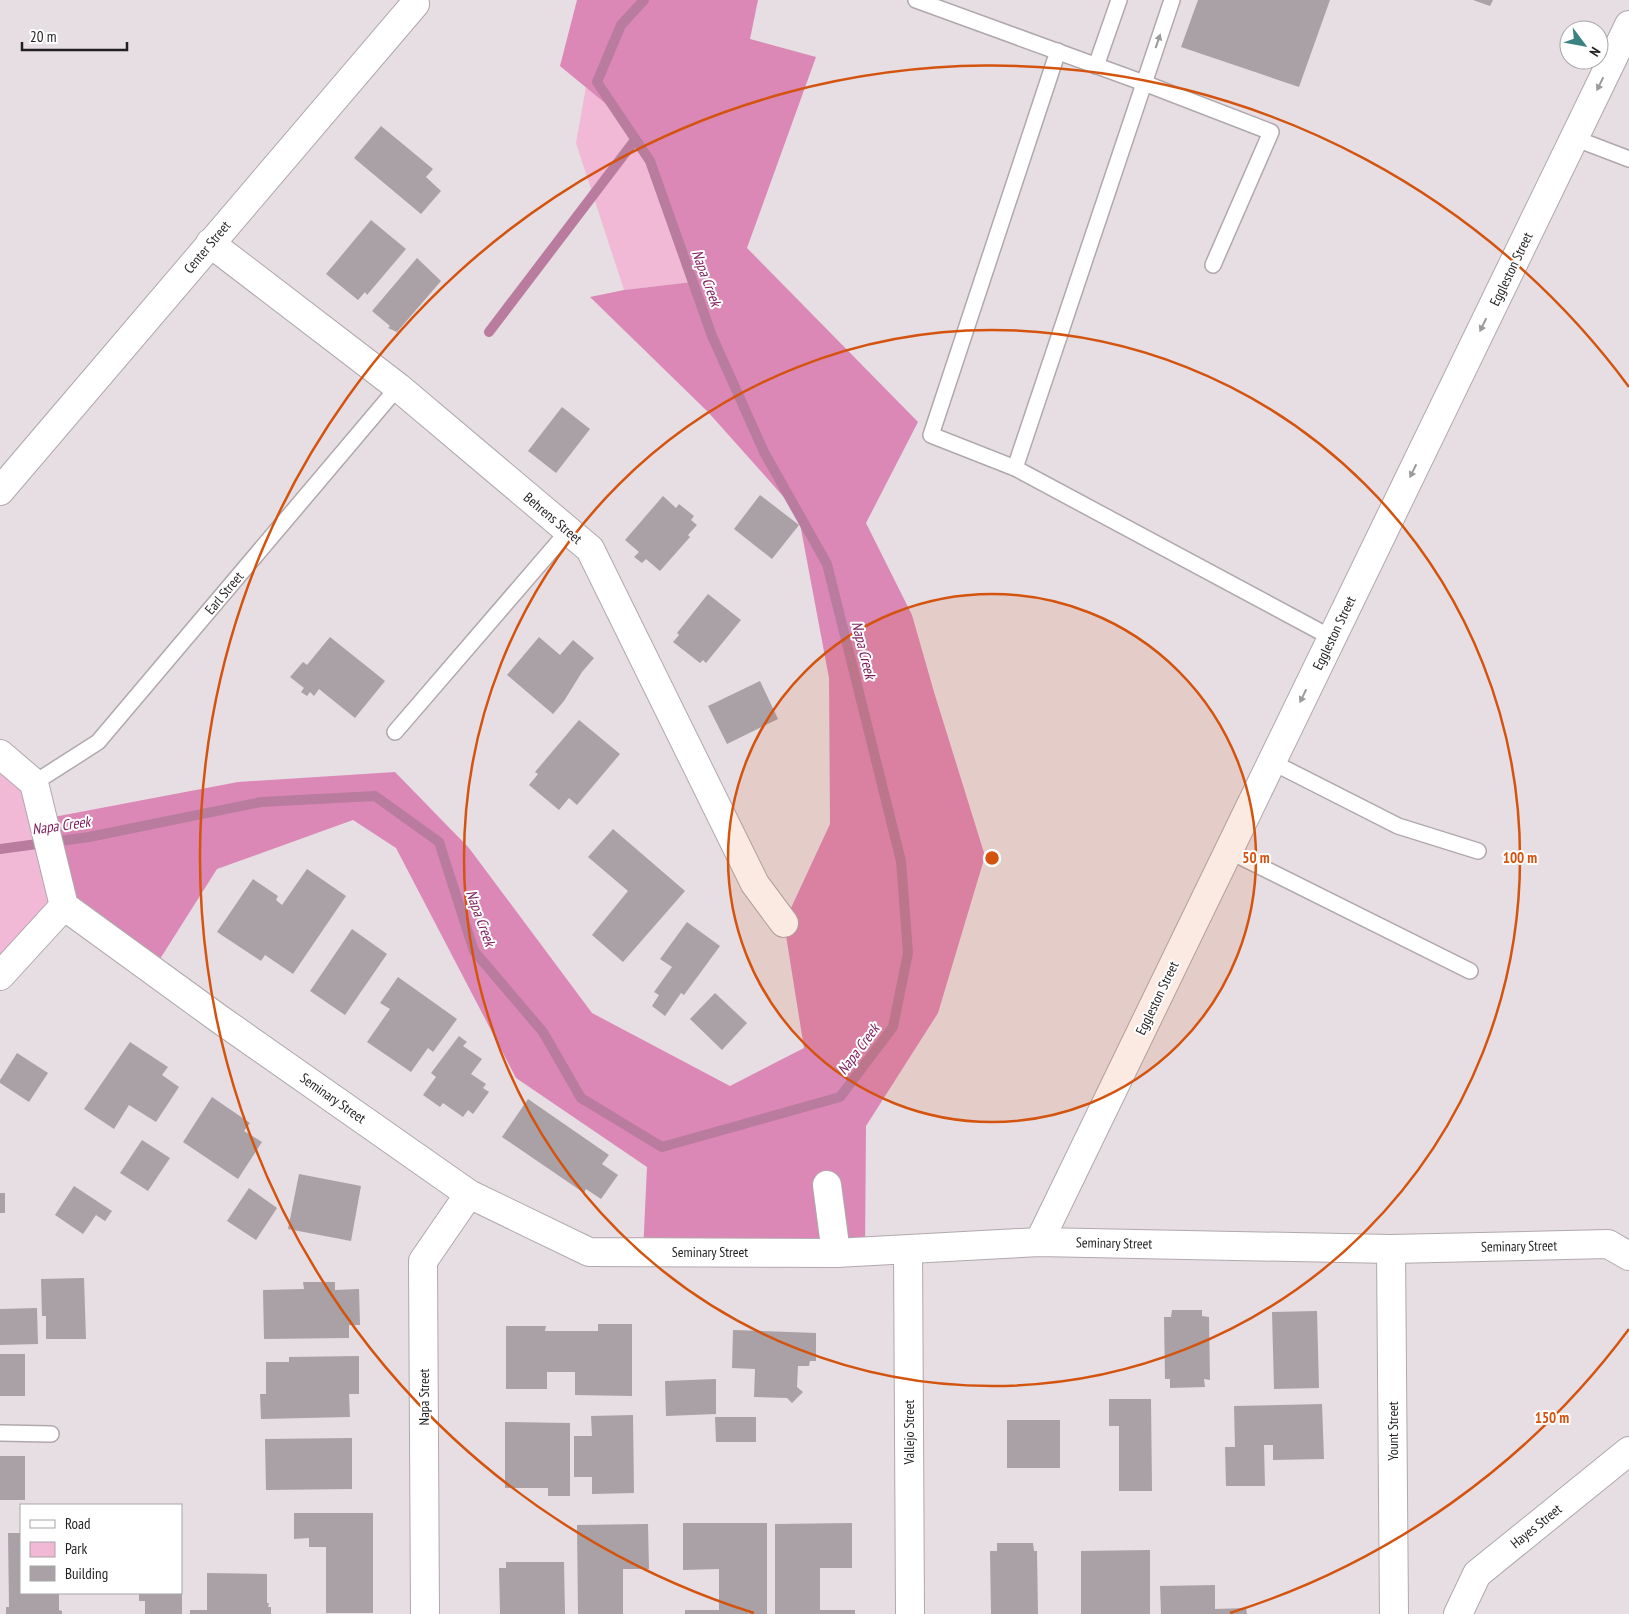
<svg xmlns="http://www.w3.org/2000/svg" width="1629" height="1614" viewBox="0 0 1629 1614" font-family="'PT Sans Narrow',sans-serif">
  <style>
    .green { fill: #f1b9d6 }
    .forest { fill: #db88b6 }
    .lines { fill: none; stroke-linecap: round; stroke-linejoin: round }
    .stream { stroke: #b97c9e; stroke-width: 10 }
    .building { fill: #a9a1a5 }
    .service-casing { stroke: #b0a8ac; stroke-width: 18 }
    .minor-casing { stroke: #b0a8ac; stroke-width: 30 }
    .tertiary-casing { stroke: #b0a8ac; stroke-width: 30 }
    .service { stroke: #fff; stroke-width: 15 }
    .minor { stroke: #fff; stroke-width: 28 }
    .tertiary { stroke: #fff; stroke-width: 28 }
    .oneway { fill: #9c9a9b }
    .ring { fill: none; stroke: #d4530e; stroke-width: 2.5 }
    .labels { text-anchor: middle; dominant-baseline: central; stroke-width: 4; stroke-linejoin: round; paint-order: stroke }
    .street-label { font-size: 14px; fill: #221f21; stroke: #fff }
    .water-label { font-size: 15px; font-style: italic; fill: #7d1c5b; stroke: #fff }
    .centre { fill: #d4530e; stroke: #fff; stroke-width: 2.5 }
    .ring-label { font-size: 15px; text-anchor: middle; font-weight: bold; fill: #d4530e; stroke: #fff; stroke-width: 4; stroke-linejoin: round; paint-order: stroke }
  </style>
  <rect width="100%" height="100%" fill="#e6dee2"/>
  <!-- green -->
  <g class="green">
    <path d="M586,87l31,26 33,48 42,121 -68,8 -48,-147z"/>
    <path d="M0,754l34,29 30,123 -64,70z"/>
  </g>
  <!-- forest -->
  <path class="forest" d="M577,0h181l-8,39 66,18 -69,191 171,174 -52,101 46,92 22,77 51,164 -47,157 -72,113 -1,126h-222l4,-85 -131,-89 -120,-230 -43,-28 -136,49 -64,101 -89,-64 -21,-87 195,-37 157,-10 74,76 123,165 138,73 74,-38 -20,-125 46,-99 -1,-146 -31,-165 -90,-101 -118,-115 34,-7 68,-8 -43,-121 -32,-48 -57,-47z"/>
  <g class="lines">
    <!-- stream -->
    <g class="stream">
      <path d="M489,332l146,-192"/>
      <path d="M0,849l89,-12 172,-35 114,-6 64,46 35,109 69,81 38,66 81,49 178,-50 53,-70 15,-74 -7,-92 -74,-297 -63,-112 -52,-116 -62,-175 -53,-79 24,-57 23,-25"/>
    </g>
  </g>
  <!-- building -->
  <g class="building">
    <path d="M1198,0h132l-31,87 -118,-40z"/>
    <path d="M1473,0h20l-3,6z"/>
    <path d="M381,126l52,43 -7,8 15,14 -20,23 -67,-56z"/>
    <path d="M371,220l35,29 -39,46 -2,-3 -7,8 -32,-26z"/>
    <path d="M417,258l24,23 -44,51 -9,-4 2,-2 -18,-15z"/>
    <path d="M562,407l28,22 -34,44 -28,-22z"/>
    <path d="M760,495l39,30 -27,34 -38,-30z"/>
    <path d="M663,496l13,12 3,-4 15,12 -3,4 6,5 -9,10 2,2 -30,34 -14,-12 -4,4 -8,-6 5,-5 -14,-12z"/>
    <path d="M708,594l33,26 -35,43 -3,-3 -3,3 -27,-21 6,-7 -2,-2z"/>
    <path d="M330,637l55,44 -30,37 -36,-29 -5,7 -4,-4 -3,4 -6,-4 3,-4 -14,-11 13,-15 4,3z"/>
    <path d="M539,637l21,18 13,-15 21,18 -12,14 -18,29 -11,13 -46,-39z"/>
    <path d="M760,681l18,38 -51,25 -19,-38z"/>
    <path d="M579,720l41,34 -43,51 -8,-7 -10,12 -30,-25 9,-11 -3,-2z"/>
    <path d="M613,829l72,62 -62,71 -31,-27 36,-44 -40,-34z"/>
    <path d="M307,869l39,27 -53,78 -28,-19 -4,6 -44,-29 36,-53 25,17 -2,4 6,5z"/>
    <path d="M687,922l33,24 -36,49 -3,-2 -16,23 -13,-10 7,-11 -5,-3 18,-25 -12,-8z"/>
    <path d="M352,929l35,25 -42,61 -35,-24z"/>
    <path d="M398,977l59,42 -24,33 -5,-4 -17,24 -44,-30 23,-33 -10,-6z"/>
    <path d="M715,993l32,30 -25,27 -32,-31z"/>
    <path d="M459,1036l8,6 -4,4 19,13 -11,15 15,10 -3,4 6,4 -16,22 -5,-4 -5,7 -20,-14 -3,4 -17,-12 13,-18 -5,-4z"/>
    <path d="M130,1042l38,25 -6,8 17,12 -23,35 -27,-17 -15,24 -30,-20z"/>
    <path d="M17,1053l31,20 -19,29 -29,-19v-3z"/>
    <path d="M212,1097l38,26 -6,8 18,11 -24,37 -55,-37z"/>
    <path d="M528,1099l81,56 -7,9 16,11 -17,24 -15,-10 -2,4 -82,-56z"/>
    <path d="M142,1140l28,18 -22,33 -28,-18z"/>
    <path d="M299,1174l62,12 -10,55 -63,-12z"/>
    <path d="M74,1186l38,25 -7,10 -9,-6 -13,19 -28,-19z"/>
    <path d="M249,1188l28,20 -21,32 -29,-19z"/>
    <rect x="0" y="1193" width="5" height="20"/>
    <path d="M84,1278l2,61h-40v-23h-4l-1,-37z"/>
    <path d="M303,1282h32v8l24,-1 1,36h-11v13l-85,1 -1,-49 41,-1z"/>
    <path d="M37,1308l1,36 -38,1v-36z"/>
    <path d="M1172,1310h30v6l7,1 1,63 -6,-1 1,8 -35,1v-9h-5l-1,-62h7z"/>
    <path d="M1317,1311l2,77 -45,1 -2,-77z"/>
    <path d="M598,1324h34v72l-57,-1v-23h-28v17h-41v-63h40l-1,5h53z"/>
    <path d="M733,1330l83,3v28h-6l-1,5h-11l-1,21 6,5 -11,11 -5,-5 -33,-1 1,-28 -23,-1z"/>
    <rect x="0" y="1354" width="25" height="42"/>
    <path d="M359,1356v38h-10l1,23 -89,2 -1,-25h6v-32h23v-5z"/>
    <path d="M716,1379v35l-50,2 -1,-35z"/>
    <path d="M1109,1399h42l1,92h-33v-65h-10z"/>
    <path d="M1322,1404l2,55 -51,1v-15h-9l1,41h-39l-1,-39h10l-1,-41z"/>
    <path d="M633,1415l1,78 -42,1v-17h-18v-41h18l-1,-20z"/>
    <path d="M715,1417h41v25h-40z"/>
    <rect x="1007" y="1420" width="53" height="48"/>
    <path d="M505,1422l65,1v73h-22v-8h-43z"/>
    <path d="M352,1438v51l-86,1 -1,-51z"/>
    <rect x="0" y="1456" width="25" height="44"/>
    <path d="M294,1513h79v100h-47v-66h-17v-9l-15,1z"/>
    <path d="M683,1523h84v91h-82v-4h34v-41l-36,1z"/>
    <path d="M852,1523v45h-32v42h35v4h-80v-90z"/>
    <path d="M648,1524l1,45h-26v45h-45l-1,-89z"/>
    <path d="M8,1533h13v60h38v17l3,1v3h-56v-7h3z"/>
    <path d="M997,1543h36l1,8h3l1,63h-47l-1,-63h7z"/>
    <path d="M1150,1550v64h-69v-63z"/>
    <path d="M506,1562h58l1,52h-65l-1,-46h7z"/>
    <path d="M207,1573l60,1v29h2l-1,4h3v7h-81v-4h17z"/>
    <path d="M1215,1585v24l31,-1 1,6h-86l-1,-28z"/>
    <path d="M139,1593h43v21h-37v-13h-6z"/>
  </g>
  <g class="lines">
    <defs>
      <g id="service">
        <path d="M916,0l228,83 127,49 -58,133"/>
        <path d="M1058,51l-127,384 84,33 317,170"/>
        <path d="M1096,66l23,-66"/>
        <path d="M1574,138l55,21"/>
        <path d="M1015,468l157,-468"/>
        <path d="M395,732l173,-201"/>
        <path d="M1272,762l126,64 80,25"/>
        <path d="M34,783l64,-41 300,-355"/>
        <path d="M1229,851l241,120"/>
        <path d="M0,1433l51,1"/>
      </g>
      <g id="minor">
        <path d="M210,243l188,144 192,162 165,335 29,39"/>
        <path d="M0,491l415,-487"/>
        <path d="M0,754l34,29 30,123 154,112 251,176 120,58 247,1 203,-11 352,7 217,-5 21,12"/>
        <path d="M0,976l64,-70"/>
        <path d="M827,1185l9,68"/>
        <path d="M1039,1242l590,-1217"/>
        <path d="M1391,1249l3,365"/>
        <path d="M908,1250l2,364"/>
        <path d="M425,1614l-2,-353 46,-67"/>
      </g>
      <path id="tertiary" d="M1458,1614l19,-40 152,-123"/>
    </defs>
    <!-- service casing -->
    <use href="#service" class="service-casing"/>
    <!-- minor casing -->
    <use href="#minor" class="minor-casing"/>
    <!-- tertiary casing -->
    <use href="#tertiary" class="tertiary-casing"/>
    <!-- service -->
    <use href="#service" class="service"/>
    <!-- minor -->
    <use href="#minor" class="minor"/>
    <!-- tertiary -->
    <use href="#tertiary" class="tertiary"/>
  </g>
  <!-- one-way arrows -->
  <defs><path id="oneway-solid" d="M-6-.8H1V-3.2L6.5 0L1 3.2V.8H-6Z" transform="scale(1.25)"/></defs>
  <g class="oneway">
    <use href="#oneway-solid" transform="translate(1158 41) rotate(-71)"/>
    <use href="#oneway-solid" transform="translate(1600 84) rotate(116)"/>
    <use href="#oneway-solid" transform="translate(1483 325) rotate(116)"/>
    <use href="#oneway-solid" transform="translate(1413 471) rotate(116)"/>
    <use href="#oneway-solid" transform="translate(1303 696) rotate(116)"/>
  </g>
  <!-- distance rings -->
  <circle cx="992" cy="858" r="264" fill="#d4530e" fill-opacity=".12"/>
  <g class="ring">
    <circle cx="992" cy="858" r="264"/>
    <circle cx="992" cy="858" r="528"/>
    <path d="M1629 1329A792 792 0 0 1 1230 1613M754 1613A792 792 0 1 1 1629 387"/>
  </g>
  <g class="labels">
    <!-- street labels -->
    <g class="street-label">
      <text transform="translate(207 247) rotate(-50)">Center Street</text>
      <text transform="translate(1511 269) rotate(-64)">Eggleston Street</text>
      <text transform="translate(553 518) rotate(40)">Behrens Street</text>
      <text transform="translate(224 593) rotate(-50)">Earl Street</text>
      <text transform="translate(1334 633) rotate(-64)">Eggleston Street</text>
      <text transform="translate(1157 998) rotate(-64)">Eggleston Street</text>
      <text transform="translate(333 1098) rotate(35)">Seminary Street</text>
      <text transform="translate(1114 1243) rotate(1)">Seminary Street</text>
      <text transform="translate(1519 1246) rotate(-1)">Seminary Street</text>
      <text x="710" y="1252">Seminary Street</text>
      <text transform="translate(424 1397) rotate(-90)">Napa Street</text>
      <text transform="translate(1393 1431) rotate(-90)">Yount Street</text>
      <text transform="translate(909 1432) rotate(-90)">Vallejo Street</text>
      <text transform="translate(1536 1526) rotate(-39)">Hayes Street</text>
    </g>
    <!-- water labels -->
    <g class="water-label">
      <text transform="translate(707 278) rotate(70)">Napa Creek</text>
      <text transform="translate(864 650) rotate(76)">Napa Creek</text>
      <text transform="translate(61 825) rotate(-8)">Napa Creek</text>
      <text transform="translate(481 918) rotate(70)">Napa Creek</text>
      <text transform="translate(858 1049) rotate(-53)">Napa Creek</text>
    </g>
  </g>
  <circle cx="992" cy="858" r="8" class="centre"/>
  <g class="ring-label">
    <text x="1256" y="863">50 m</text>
    <text x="1520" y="863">100 m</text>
    <text x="1552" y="1423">150 m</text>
  </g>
  <!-- legend -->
  <rect x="20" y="1504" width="162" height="90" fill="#ffffff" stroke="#a7a5a6"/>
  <rect x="30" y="1520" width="25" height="8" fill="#ffffff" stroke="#a7a5a6"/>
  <text x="65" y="1529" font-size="15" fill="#221f21">Road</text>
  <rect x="30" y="1542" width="25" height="15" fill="#f1b9d6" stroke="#a7a5a6"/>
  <text x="65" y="1554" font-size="15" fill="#221f21">Park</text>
  <rect x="30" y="1566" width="25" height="15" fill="#a9a1a5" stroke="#a7a5a6"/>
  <text x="65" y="1579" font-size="15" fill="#221f21">Building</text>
  <!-- north arrow -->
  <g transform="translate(1584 45) rotate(122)"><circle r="24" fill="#ffffff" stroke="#a7a5a6"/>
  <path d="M0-4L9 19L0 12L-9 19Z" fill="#3b8383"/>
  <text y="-8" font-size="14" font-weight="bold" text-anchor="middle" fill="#221f21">N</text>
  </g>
  <!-- scale -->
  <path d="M22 42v8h105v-8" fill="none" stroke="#221f21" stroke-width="2.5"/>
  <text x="30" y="42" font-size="15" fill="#221f21" stroke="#ffffff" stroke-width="4" paint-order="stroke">20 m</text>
</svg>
